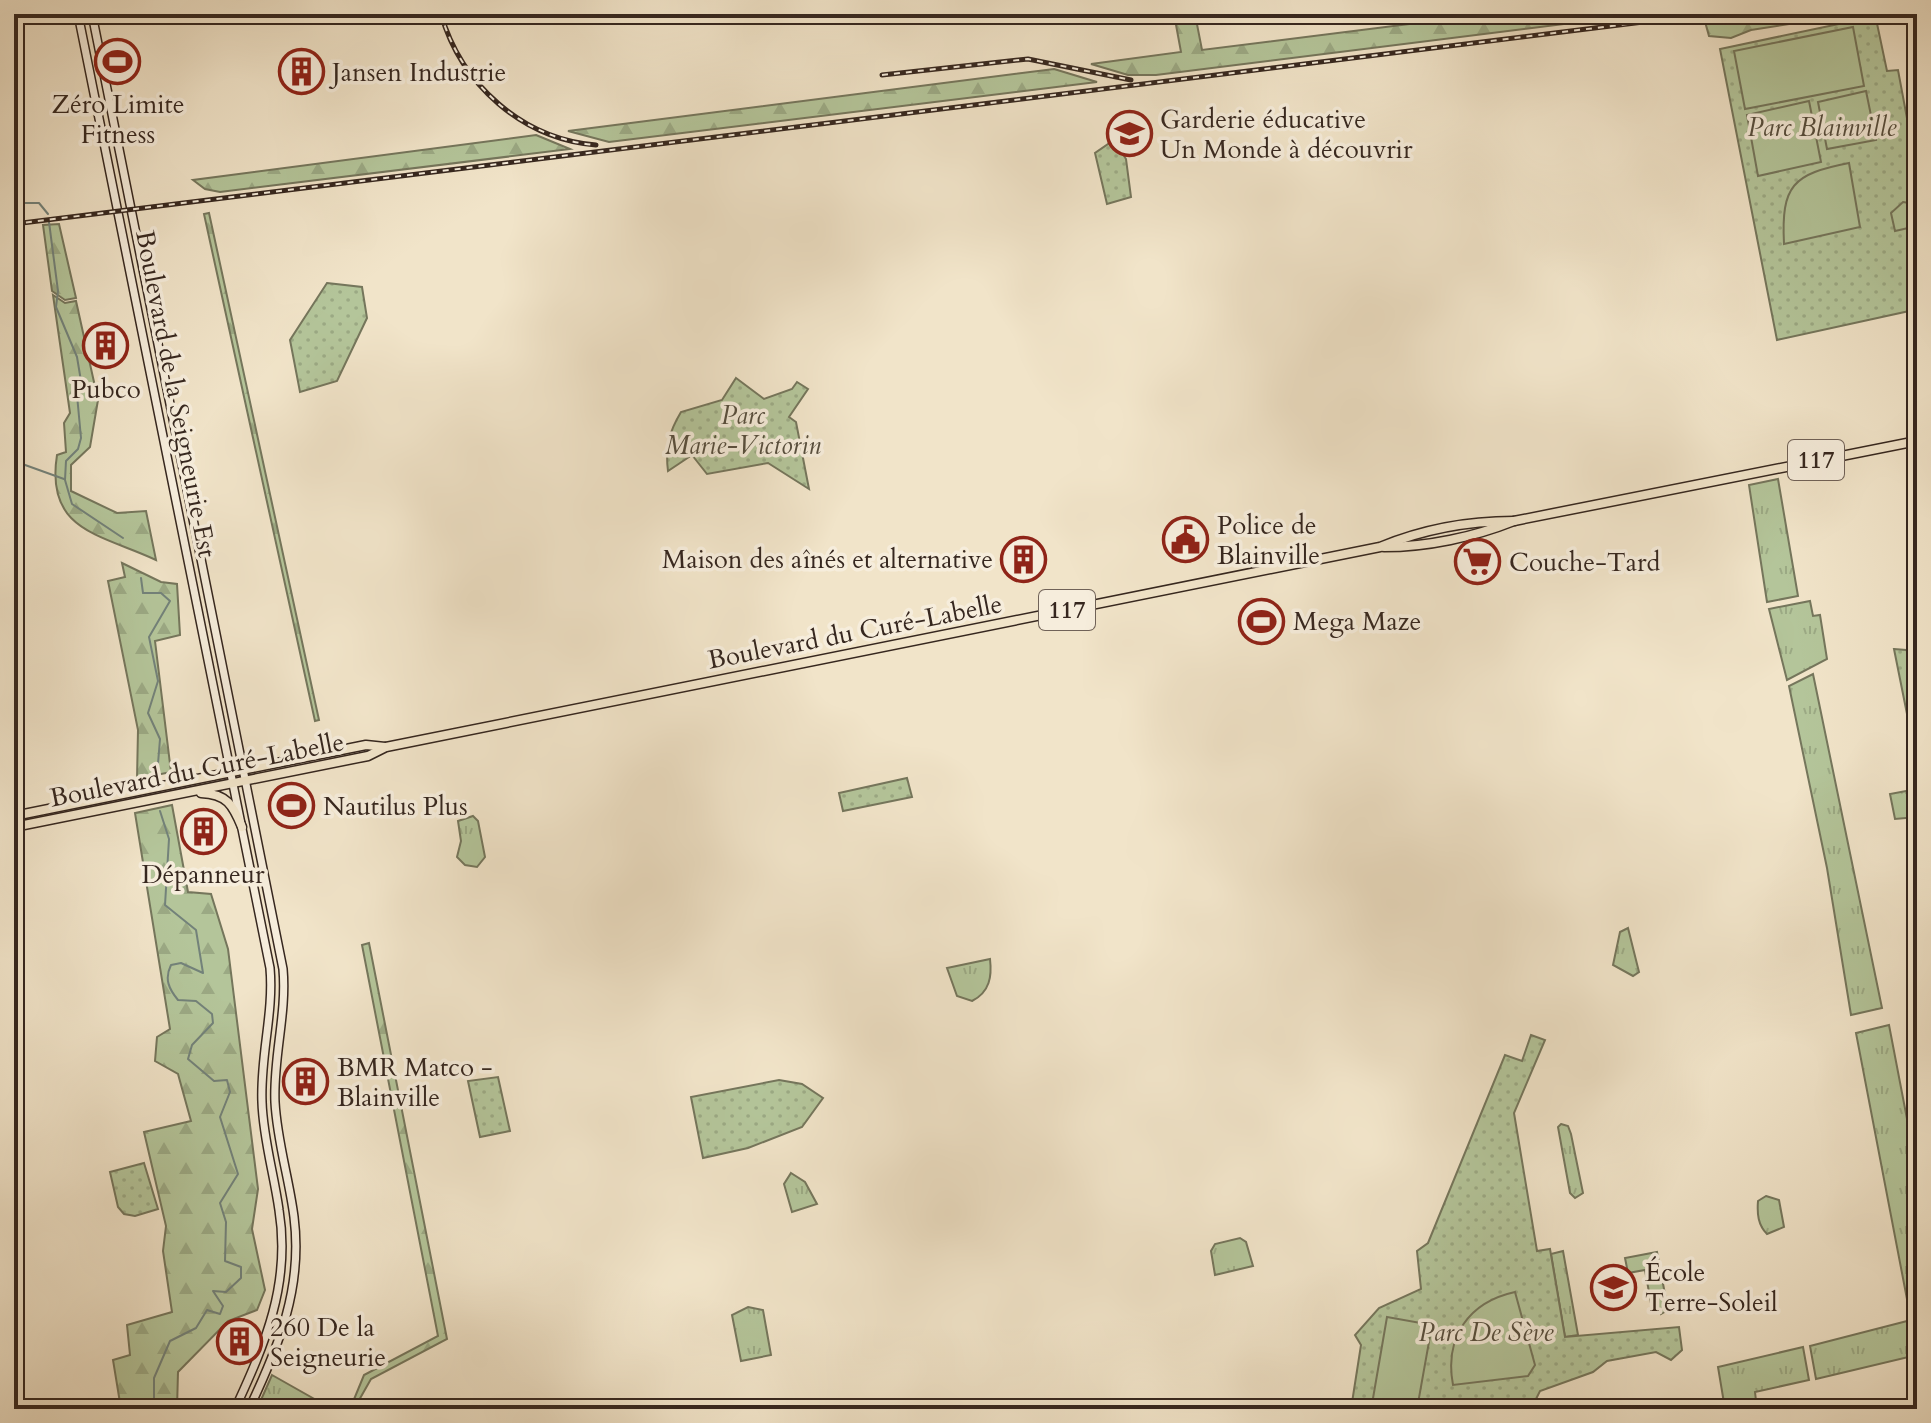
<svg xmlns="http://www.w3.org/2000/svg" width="1931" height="1423" viewBox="0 0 1931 1423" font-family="Cardo,serif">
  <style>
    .grass { fill: url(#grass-tufts); stroke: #75765c; stroke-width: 2 }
    .forest { fill: url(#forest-firs); stroke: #75765c; stroke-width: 2 }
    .park { fill: url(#park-dots); stroke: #75765c; stroke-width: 2 }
    .garden { fill: #b4c59a; stroke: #75765c; stroke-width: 2 }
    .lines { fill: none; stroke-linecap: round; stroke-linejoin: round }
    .stream { stroke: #73827a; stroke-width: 2 }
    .secondary-casing { stroke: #36271f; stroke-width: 10 }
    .primary-casing { stroke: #36271f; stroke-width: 11 }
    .secondary { stroke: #f6eddc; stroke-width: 7 }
    .primary { stroke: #f1e4c9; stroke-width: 8 }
    .rail-casing { stroke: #36271f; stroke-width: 5 }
    .rail { stroke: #f6eddc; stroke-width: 2; stroke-dasharray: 6; stroke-linecap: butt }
    .labels { text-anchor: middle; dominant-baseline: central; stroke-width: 7; stroke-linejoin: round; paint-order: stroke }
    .shield { fill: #f6eddc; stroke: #706258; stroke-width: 2 }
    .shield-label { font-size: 24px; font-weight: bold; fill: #36271f }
    .poi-label { font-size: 26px; fill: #36271f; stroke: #f6eddc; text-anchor: start }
    .park-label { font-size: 26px; font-style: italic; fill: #564e3e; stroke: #f6eddc }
    .street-label { font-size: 26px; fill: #36271f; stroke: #f6eddc }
  </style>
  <defs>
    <pattern id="grass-tufts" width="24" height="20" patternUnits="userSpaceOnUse" patternTransform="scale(2)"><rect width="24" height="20" fill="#b4c59a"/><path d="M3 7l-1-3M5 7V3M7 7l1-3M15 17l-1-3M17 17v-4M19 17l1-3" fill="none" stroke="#9ba984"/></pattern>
    <pattern id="forest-firs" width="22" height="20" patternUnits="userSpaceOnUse" patternTransform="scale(2)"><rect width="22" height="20" fill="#b4c59a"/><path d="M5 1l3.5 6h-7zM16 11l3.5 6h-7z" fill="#9ba984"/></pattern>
    <pattern id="park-dots" width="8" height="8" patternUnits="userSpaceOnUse" patternTransform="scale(2)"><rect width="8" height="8" fill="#b4c59a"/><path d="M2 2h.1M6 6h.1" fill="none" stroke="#9ba984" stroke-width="1.8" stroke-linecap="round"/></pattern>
  </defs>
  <rect width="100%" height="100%" fill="#f1e4c9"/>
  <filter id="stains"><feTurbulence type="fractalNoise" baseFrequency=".0025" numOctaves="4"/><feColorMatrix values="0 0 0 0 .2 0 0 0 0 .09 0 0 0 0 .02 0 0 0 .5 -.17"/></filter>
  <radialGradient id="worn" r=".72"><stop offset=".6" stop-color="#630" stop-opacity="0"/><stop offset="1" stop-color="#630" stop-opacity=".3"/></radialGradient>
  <!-- grass -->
  <g class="grass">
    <path d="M1778,479l20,117 -31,6 -18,-117z"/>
    <path d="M1810,601l3,15 7,-1 7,44 -40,21 -18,-71z"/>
    <path d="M1813,674l69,334 -31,7 -24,-147 -38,-182z"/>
    <path d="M1917,789v28l-22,2 -5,-25z"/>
    <path d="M473,816l5,5 7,36 -8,10 -12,-2 -8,-8 4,-16 -3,-20z"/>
    <path d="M1628,928l11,44 -6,4 -20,-11 7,-33z"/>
    <path d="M990,959c2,17 0,33 -18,42l-15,-5 -10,-28z"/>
    <path d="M1889,1025l28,146v184l-101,24 -6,-33 101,-26 -55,-287z"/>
    <path d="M1561,1124l7,2 3,8 12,59 -8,5 -5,-5 -12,-66z"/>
    <path d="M791,1173l14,9 12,22 -25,8 -8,-28z"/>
    <path d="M1766,1196l13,4 5,27 -17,7c-9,-9 -10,-20 -9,-33z"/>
    <path d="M1240,1238l6,4 7,24 -38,9 -4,-24 4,-7z"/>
    <path d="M1563,1251l15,84 -13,2 -14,-83z"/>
    <path d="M1657,1252l11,58 -7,4 -1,-6 -8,1 -7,-39 -17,3 -3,-15z"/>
    <path d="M748,1307l15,3 8,45 -30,6 -9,-46z"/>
    <path d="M1803,1347l6,33 -54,12 2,17h-32l-7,-42z"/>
    <path d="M272,1375l60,34h-75z"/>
  </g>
  <!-- forest -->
  <g class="forest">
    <path d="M1174,14h21l7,36 287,-36h155l-488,61h-28l-37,-11 90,-12z"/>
    <path d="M1741,14h112l-102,16 -20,8 -22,-2 -5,-18z"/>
    <path d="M1054,69l43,13 -488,60 -41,-11z"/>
    <path d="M536,135l34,14 -350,43 -15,-3 -12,-9z"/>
    <path d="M209,213l110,507 -4,1 -111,-507z"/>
    <path d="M59,224l17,74 -11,2 -13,-9 -9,-66z"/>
    <path d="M53,295l12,8 11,-2 22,99 -8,47 -19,18v26l46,22 29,-2 10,49c-56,-26 -111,-29 -99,-105l9,-3 -2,-29 6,-10z"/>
    <path d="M122,563l39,19 16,2 3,51 -25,6 16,131 -34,7 1,-49 -30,-149 17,-4z"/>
    <path d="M172,805l16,87 23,2 17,55 30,240 -6,40 13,61 -8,20 -29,11 -50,51 -1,37h-56l-8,-49 17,-5 -3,-30 45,-13 -9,-61 3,-25 -22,-94 47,-11 -13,-47 -23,-13 2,-24 13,-8 -35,-216z"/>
    <path d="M369,943l78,396 -76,40 -17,30h-4l14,-34 74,-39 -76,-391z"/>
  </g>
  <!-- park -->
  <g class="park">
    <path d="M1865,14h10l12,57 11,-1 14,75h5v176l-3,-11 -137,30 -57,-291 133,-28z"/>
    <path d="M1114,140l12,19 5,38 -24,7 -12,-51z"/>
    <path d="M327,283l35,4 5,31 -30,63 -37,11 -10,-52z"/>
    <path d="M736,378l28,21 28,-10 5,-7 11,7 -19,28 7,5 13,67 -41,-26 -61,11 -15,-19 -24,16c-3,-24 1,-39 13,-59l41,-12z"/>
    <path d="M1894,649l12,1 5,5 6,56 -10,3z"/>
    <path d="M907,778l5,19 -69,14 -4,-18z"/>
    <path d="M1531,1035l14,5 -31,73 23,138 13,-2 15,88 114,-10 3,23 -11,10 -15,-8 -49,9 -14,11 -53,19 -9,18h-180l10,-64 -6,-10 24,-27 42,-19 -4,-38 11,-8 77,-188 17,6z"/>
    <path d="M498,1077l12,54 -30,6 -12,-56z"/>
    <path d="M779,1080l23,4 21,14 -21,29 -54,21 -45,10 -12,-61z"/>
    <path d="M144,1163l14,46 -23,7 -11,-2 -6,-7 -8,-35z"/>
  </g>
  <!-- garden -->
  <g class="garden">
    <path d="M1853,27l11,59 -119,23 -11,-58z"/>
    <path d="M1866,91l10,49 -49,9 -9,-47z"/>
    <path d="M1809,101l12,61 -63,14 -11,-61z"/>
    <path d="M1849,163l11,64 -76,17c-3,-59 9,-70 65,-81z"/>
    <path d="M1903,202l12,2 2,22 -22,5 -4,-18z"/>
    <path d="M1515,1292l20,73 -7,11 -75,9c-9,-48 16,-83 62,-93z"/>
    <path d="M1387,1317l45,8 -15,84 -45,-5z"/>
  </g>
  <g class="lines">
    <!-- stream -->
    <g class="stream">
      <path d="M22,203h17l9,11"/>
      <path d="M49,222l9,69 -2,16 21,50 4,24 -4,14 4,43 -3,11 -12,12 -1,19 7,24 51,34"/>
      <path d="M14,461l50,18"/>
      <path d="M141,578l2,15h18l9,8 -21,36 9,44 -10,32 12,26 -3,37"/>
      <path d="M154,1409v-31l16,-37 26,-13 11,-18 13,4 3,-8 -10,-15 13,1 15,-14v-11l-16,-6 1,-39 -6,-19 18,-29 -18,-57 10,-25 -3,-12 -13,1 -26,-22 4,-14 21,-22 -1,-9 -16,-13 -18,-1c-9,-11 -14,-21 -7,-35l10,-2 22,10 -7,-43 -31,-25 4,-66 -9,-28"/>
    </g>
    <defs>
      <g id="secondary">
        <path d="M78,14l192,954c4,45 -10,88 -8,134 1,36 12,72 17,108 12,74 -14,134 -44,199"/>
        <path d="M92,14l191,955c4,45 -10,88 -8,133 2,39 14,76 19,115 9,70 -15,129 -45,192"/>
      </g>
      <g id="primary">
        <path d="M1384,547c43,0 90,-10 130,-26l403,-80"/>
        <path d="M201,793c26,1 32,12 41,34"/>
        <path d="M14,816l352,-71 19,2"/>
        <path d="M14,827l354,-71 18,-9 994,-200c41,-17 89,-26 134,-26"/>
      </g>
    </defs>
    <!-- secondary casing -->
    <use href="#secondary" class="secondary-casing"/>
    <!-- primary casing -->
    <use href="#primary" class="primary-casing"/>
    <!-- secondary -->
    <use href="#secondary" class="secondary"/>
    <!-- primary -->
    <use href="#primary" class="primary"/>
    <defs>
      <g id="rail">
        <path d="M441,14c20,70 81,125 155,131"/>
        <path d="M882,75l146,-16 103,21"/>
        <path d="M14,224l1694,-210"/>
      </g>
    </defs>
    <!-- rail casing -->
    <use href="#rail" class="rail-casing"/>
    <!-- rail -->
    <use href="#rail" class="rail"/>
  </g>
  <!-- icons -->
  <defs>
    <symbol id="stadium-ring" viewBox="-11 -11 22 22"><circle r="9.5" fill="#f6eddc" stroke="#8f2418" stroke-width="1.5"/><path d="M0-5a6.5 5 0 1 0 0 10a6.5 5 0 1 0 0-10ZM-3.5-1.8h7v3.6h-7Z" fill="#8f2418"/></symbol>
    <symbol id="building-ring" viewBox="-11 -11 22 22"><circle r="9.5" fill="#f6eddc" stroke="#8f2418" stroke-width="1.5"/><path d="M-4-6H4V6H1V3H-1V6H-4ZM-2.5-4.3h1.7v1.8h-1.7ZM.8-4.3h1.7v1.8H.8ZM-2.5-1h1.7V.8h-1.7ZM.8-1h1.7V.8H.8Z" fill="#8f2418"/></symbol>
    <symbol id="school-ring" viewBox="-11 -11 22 22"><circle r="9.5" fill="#f6eddc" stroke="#8f2418" stroke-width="1.5"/><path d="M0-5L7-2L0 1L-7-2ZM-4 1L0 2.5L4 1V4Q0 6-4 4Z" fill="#8f2418"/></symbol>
    <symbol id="civic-ring" viewBox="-11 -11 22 22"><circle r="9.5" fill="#f6eddc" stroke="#8f2418" stroke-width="1.5"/><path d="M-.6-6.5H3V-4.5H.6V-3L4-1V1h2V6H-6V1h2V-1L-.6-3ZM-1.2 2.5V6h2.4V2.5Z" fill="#8f2418"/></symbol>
    <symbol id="supermarket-ring" viewBox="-11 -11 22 22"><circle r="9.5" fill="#f6eddc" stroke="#8f2418" stroke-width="1.5"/><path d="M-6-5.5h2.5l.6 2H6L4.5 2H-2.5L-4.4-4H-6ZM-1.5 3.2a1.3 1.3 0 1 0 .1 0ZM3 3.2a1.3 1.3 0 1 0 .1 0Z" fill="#8f2418"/></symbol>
  </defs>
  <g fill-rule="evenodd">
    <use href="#stadium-ring" x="92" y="36" width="51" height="51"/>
    <use href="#building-ring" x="276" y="46" width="51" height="51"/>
    <use href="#school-ring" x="1104" y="108" width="51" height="51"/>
    <use href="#building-ring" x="80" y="320" width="51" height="51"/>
    <use href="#civic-ring" x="1160" y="514" width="51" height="51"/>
    <use href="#building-ring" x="998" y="534" width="51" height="51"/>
    <use href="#supermarket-ring" x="1452" y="536" width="51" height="51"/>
    <use href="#stadium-ring" x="1236" y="596" width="51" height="51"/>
    <use href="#stadium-ring" x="266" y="780" width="51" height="51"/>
    <use href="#building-ring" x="178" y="806" width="51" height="51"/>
    <use href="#building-ring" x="280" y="1056" width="51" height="51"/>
    <use href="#school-ring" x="1588" y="1262" width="51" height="51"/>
    <use href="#building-ring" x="214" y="1316" width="51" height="51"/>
  </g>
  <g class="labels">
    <!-- shield labels -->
    <g class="shield">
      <rect x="1788" y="440" width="56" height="40" rx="6"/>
      <rect x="1039" y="590" width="56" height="40" rx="6"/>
    </g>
    <g class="shield-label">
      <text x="1816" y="460">117</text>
      <text x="1067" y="610">117</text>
    </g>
    <!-- poi labels -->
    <g class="poi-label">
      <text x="332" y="72">Jansen Industrie</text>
      <text x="118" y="104" text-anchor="middle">Zéro Limite<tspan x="118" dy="30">Fitness</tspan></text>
      <text x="1160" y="119">Garderie éducative<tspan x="1160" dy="30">Un Monde à découvrir</tspan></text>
      <text x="106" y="389" text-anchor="middle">Pubco</text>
      <text x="1217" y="525">Police de<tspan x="1217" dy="30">Blainville</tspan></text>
      <text x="993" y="559" text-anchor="end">Maison des aînés et alternative</text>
      <text x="1509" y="562">Couche-Tard</text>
      <text x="1293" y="621">Mega Maze</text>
      <text x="323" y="806">Nautilus Plus</text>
      <text x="203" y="874" text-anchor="middle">Dépanneur</text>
      <text x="337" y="1067">BMR Matco -<tspan x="337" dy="30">Blainville</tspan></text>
      <text x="1645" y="1272">École<tspan x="1645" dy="30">Terre-Soleil</tspan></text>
      <text x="270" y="1327">260 De la<tspan x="270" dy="30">Seigneurie</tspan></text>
    </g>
    <!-- park labels -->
    <g class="park-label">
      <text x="1822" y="127">Parc Blainville</text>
      <text x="743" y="415">Parc<tspan x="743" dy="30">Marie-Victorin</tspan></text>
      <text x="1486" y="1332">Parc De Sève</text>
    </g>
    <!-- street labels -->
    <g class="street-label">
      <text transform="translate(176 394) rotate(79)">Boulevard de la Seigneurie Est</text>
      <text transform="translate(855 632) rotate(-11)">Boulevard du Curé-Labelle</text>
      <text transform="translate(197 770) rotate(-11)">Boulevard du Curé-Labelle</text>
    </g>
  </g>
  <!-- margin -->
  <rect width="1931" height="1423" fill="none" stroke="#f1e4c9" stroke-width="48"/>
  <rect x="16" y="16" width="1899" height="1391" fill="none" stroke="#36271f" stroke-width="4"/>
  <rect x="24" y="24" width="1883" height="1375" fill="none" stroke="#36271f" stroke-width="2"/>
  <rect width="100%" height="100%" filter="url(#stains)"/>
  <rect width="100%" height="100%" fill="url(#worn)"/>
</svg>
